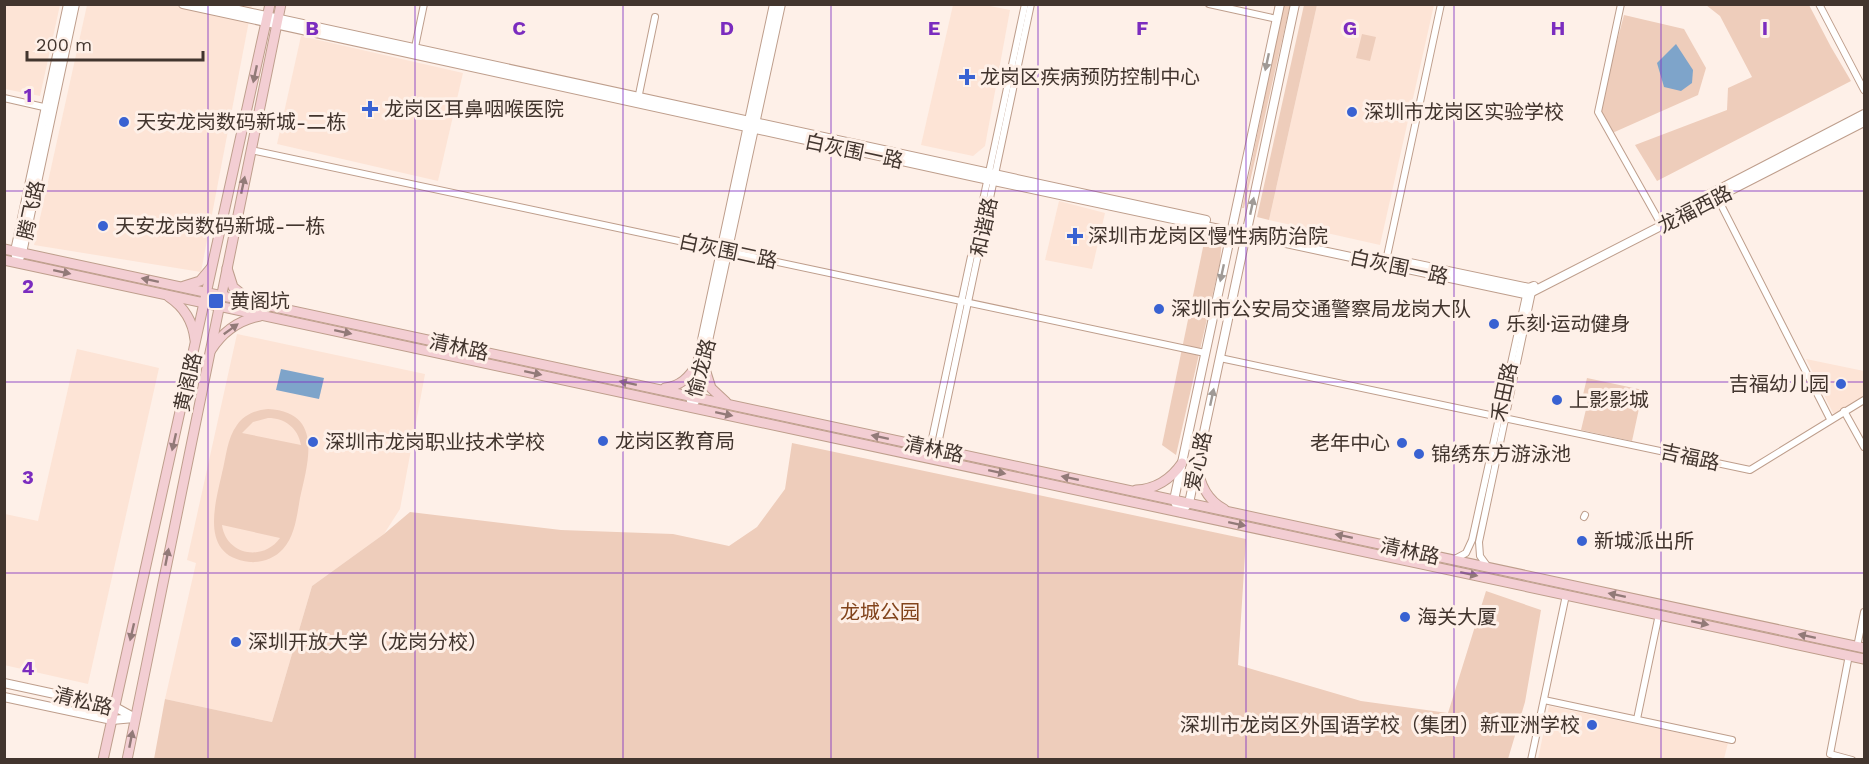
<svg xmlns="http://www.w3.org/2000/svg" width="1869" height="764" viewBox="0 0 1869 764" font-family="'Work Sans','Noto Sans SC',sans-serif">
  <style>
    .built { fill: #fde4d6 }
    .green { fill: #eecdbb; fill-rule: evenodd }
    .water { fill: #7ea4ca }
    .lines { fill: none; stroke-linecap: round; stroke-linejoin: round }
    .minor-casing { stroke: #be9e8c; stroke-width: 8 }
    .tertiary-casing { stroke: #be9e8c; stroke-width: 10 }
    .secondary-casing { stroke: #be9e8c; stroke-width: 11 }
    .minor { stroke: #fff; stroke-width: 6 }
    .tertiary { stroke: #fff; stroke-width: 8 }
    .secondary { stroke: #f3ced3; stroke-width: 9 }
    .oneway { fill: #a09a96 }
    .oneway2 { fill: #927a78 }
    .grid { fill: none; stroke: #7b2cbf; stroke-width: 1.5; stroke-opacity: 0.55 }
    .poi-dot { fill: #3962d2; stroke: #fef0e8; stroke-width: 2 }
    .labels { text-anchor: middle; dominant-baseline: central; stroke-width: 6; stroke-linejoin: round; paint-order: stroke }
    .poi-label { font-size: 20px; fill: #42352e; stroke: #fef0e8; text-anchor: start }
    .street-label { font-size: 20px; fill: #42352e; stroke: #fef0e8 }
    .park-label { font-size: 20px; fill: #82441c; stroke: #fef0e8 }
    .grid-label { font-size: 20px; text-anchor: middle; font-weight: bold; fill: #7b2cbf; stroke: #fef0e8; stroke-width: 6; stroke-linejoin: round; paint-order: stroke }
  </style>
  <rect width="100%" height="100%" fill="#fef0e8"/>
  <!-- built -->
  <g class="built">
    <path d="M5,4l55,1 -20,91 -35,-7z"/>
    <path d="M87,5h165l-51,267 -167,-27z"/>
    <path d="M953,5h32l25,5 -25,136 -12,10 -52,-11z"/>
    <path d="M1317,5h117l-54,240 -111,-25z"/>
    <path d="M301,36l162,37 -25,108 -161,-37z"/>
    <path d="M1059,201l46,12 -13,56 -47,-9z"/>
    <path d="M237,334l188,40 -25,135 -16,25 -72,52 -40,136 -107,-23 31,-136 -9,-3z"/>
    <path d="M77,349l82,19 -71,316 -84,-19 1,-151 33,7z"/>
    <path d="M1806,359l58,12v25l-28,17h-3z"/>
    <path d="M1549,706l179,37 -4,16h-186z"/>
  </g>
  <!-- green -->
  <g class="green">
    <path d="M1284,5h6l-46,203h-2c15,-68 27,-136 42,-203z"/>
    <path d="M1304,5h13l-48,215 -12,-3z"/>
    <path d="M1706,5h103l22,42 20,34 -194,100 -22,-36 92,-35 1,-22 24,-11 -32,-61z"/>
    <path d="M1624,15l60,14 22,39 -8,27 -88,39 -12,-22z"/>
    <path d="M1362,34l14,3 -6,24 -14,-3z"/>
    <path d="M1213,227l9,12 -2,23 -44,193 -14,-10 44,-212z"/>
    <path d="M1587,378l56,12 -11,51 -51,-11 7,-29 -6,-2z"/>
    <path d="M268,409c56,3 40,53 32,89 -3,17 -5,38 -17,51 -8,9 -21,14 -33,13 -51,-5 -35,-57 -28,-89 4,-15 5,-35 15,-48 7,-10 18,-15 31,-16zM268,418c17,0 30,10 33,27l-59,-12 11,-11zM222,525l58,13c-17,24 -54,17 -58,-13z"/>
    <path d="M792,443l454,96 -8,126 123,36 87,12 38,-122 55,19 -16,92 -17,57h-1354l11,-60 107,23 40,-136 72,-52 26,-22 151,18 112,4 56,12 28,-19 28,-38z"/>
  </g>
  <!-- water -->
  <g class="water">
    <path d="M1676,44l17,26 -1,13 -11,8 -17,-4 -7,-24z"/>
    <path d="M281,369l43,9 -5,21 -43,-9z"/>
  </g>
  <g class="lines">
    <defs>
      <g id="minor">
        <path d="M1209,4l68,15"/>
        <path d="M1621,4l-23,108 64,114"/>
        <path d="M1819,4l45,86"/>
        <path d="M414,52l10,-48"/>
        <path d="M4,98l44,10"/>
        <path d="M638,99l17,-82"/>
        <path d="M251,150l954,203"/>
        <path d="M1716,195l114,224"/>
        <path d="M1386,261l55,-257"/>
        <path d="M1220,358l530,112 114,-70"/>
        <path d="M1844,411l20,36"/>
        <path d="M930,448l95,-444"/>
        <path d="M937,449l94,-445"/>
        <path d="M1584,517l1,-2"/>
        <path d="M1453,560l13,-7 6,-13 55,-249"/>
        <path d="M1488,567l-8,-11 -1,-14 53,-250 -2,-2"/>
        <path d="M1857,647l7,-35"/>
        <path d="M1849,655l-19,99 22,6"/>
        <path d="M1544,700l188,40"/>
        <path d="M1637,719l22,-105"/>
        <path d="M1531,760l35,-165"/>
      </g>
      <g id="tertiary">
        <path d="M183,4l792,173 550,117 7,-2 332,-170"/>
        <path d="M211,4l995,216"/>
        <path d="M1280,4l-106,496 6,12 9,-9 106,-499"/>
        <path d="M1710,194l154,-80"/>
        <path d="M16,256l-1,-5 53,-247"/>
        <path d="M1386,258l143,30 5,-2"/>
        <path d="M17,262l5,-9 53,-249"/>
        <path d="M691,401l-1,-5 84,-392"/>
        <path d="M695,401l86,-397"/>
        <path d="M4,683l111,24 20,11"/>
        <path d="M4,697l108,23 22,-2"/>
      </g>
      <g id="secondary">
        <path d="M4,249l1860,399"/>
        <path d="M4,260l1860,399"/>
        <path d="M227,268l6,19 16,13"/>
        <path d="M184,286l16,-5 11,-13"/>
        <path d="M169,297c15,10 24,25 26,43"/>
        <path d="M211,350c11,-17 28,-30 49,-34"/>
        <path d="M704,366l7,22 15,14"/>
        <path d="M665,388c15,-2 24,-10 32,-24"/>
        <path d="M1197,464c2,18 10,36 27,45"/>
        <path d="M1136,490c20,-1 35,-11 46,-27"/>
        <path d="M103,760l167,-756"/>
        <path d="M127,760l154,-756"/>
      </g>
    </defs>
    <!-- minor casing -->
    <use href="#minor" class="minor-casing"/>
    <!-- tertiary casing -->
    <use href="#tertiary" class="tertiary-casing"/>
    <!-- secondary casing -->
    <use href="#secondary" class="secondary-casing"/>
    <!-- minor -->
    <use href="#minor" class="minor"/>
    <!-- tertiary -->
    <use href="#tertiary" class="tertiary"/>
    <!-- secondary -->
    <use href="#secondary" class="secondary"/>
  </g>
  <!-- one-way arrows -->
  <defs><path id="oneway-solid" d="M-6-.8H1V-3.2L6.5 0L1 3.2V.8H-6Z" transform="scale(1.5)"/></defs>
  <g class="oneway">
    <use href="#oneway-solid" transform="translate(1267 62) rotate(102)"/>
    <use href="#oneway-solid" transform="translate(1252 206) rotate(-78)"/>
    <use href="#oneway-solid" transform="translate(1222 273) rotate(102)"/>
    <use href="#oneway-solid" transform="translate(1212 397) rotate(-78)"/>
  </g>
  <g class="oneway2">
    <use href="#oneway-solid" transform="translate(255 74) rotate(102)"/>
    <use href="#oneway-solid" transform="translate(243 185) rotate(-78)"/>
    <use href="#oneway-solid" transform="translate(62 272) rotate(12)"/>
    <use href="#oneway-solid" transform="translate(150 280) rotate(-168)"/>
    <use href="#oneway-solid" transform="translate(231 329) rotate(-36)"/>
    <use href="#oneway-solid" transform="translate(343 332) rotate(12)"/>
    <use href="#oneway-solid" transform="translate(533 373) rotate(12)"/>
    <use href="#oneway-solid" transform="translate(628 383) rotate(-168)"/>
    <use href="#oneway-solid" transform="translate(724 414) rotate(12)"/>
    <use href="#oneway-solid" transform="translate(880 437) rotate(-168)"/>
    <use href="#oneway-solid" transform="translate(174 442) rotate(103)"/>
    <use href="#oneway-solid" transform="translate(997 472) rotate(12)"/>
    <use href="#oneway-solid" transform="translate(1070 478) rotate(-168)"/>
    <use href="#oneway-solid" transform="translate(1237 524) rotate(12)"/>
    <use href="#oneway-solid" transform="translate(1344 536) rotate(-168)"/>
    <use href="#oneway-solid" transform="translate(167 557) rotate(-79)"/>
    <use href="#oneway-solid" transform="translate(1469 574) rotate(12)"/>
    <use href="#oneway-solid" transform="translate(1617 595) rotate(-168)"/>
    <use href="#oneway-solid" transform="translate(1700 623) rotate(12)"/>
    <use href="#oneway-solid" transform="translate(132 632) rotate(103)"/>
    <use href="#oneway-solid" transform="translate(1807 636) rotate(-168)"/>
    <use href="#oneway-solid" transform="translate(131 739) rotate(-79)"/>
  </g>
  <!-- grid -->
  <path class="grid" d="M208,4v756M415,4v756M623,4v756M831,4v756M1038,4v756M1246,4v756M1454,4v756M1661,4v756M4,191h1860M4,382h1860M4,573h1860"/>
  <!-- markers -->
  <g class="poi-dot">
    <path d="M964 68h6v6h6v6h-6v6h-6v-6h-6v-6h6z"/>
    <path d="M367 100h6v6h6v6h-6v6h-6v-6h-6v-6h6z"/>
    <circle cx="1352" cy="112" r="6"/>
    <circle cx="124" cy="122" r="6"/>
    <circle cx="103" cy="226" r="6"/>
    <path d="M1072 227h6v6h6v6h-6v6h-6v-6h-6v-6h6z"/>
    <rect x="208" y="293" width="16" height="16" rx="3"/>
    <circle cx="1159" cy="309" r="6"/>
    <circle cx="1494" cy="324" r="6"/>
    <circle cx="1841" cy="384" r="6"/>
    <circle cx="1557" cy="400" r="6"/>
    <circle cx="603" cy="441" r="6"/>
    <circle cx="313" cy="442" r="6"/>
    <circle cx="1402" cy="443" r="6"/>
    <circle cx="1419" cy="454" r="6"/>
    <circle cx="1582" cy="541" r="6"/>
    <circle cx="1405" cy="617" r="6"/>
    <circle cx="236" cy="642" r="6"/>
    <circle cx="1592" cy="725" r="6"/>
  </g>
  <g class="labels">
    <!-- poi labels -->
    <g class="poi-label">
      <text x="980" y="77">龙岗区疾病预防控制中心</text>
      <text x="384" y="109">龙岗区耳鼻咽喉医院</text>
      <text x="1364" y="112">深圳市龙岗区实验学校</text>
      <text x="136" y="122">天安龙岗数码新城-二栋</text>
      <text x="115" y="226">天安龙岗数码新城-一栋</text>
      <text x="1088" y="236">深圳市龙岗区慢性病防治院</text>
      <text x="230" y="301">黄阁坑</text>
      <text x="1171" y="309">深圳市公安局交通警察局龙岗大队</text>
      <text x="1506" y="324">乐刻·运动健身</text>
      <text x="1829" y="384" text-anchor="end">吉福幼儿园</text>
      <text x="1569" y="400">上影影城</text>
      <text x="615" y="441">龙岗区教育局</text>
      <text x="325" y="442">深圳市龙岗职业技术学校</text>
      <text x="1390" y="443" text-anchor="end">老年中心</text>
      <text x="1431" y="454">锦绣东方游泳池</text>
      <text x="1594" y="541">新城派出所</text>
      <text x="1417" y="617">海关大厦</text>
      <text x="248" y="642">深圳开放大学（龙岗分校）</text>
      <text x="1580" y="725" text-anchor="end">深圳市龙岗区外国语学校（集团）新亚洲学校</text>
    </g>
    <!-- street labels -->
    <g class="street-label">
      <text transform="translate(854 151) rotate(12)">白灰围一路</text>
      <text transform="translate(1695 209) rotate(-27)">龙福西路</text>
      <text transform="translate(31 210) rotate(-78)">腾飞路</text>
      <text transform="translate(984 227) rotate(-78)">和谐路</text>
      <text transform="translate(728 251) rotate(12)">白灰围二路</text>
      <text transform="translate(1399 267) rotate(12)">白灰围一路</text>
      <text transform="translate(459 347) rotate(12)">清林路</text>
      <text transform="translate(701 368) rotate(-75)">愉龙路</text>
      <text transform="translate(188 382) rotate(-77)">黄阁路</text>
      <text transform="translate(1504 392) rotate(-78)">禾田路</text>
      <text transform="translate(934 449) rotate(12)">清林路</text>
      <text transform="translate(1690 457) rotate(12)">吉福路</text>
      <text transform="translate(1198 461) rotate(-78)">爱心路</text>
      <text transform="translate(1410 551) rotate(12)">清林路</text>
      <text transform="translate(83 701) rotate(14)">清松路</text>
    </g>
    <!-- park labels -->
    <g class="park-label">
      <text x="880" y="612">龙城公园</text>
    </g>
  </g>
  <g class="grid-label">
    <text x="312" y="35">B</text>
    <text x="519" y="35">C</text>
    <text x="727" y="35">D</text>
    <text x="934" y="35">E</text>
    <text x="1142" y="35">F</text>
    <text x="1350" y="35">G</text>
    <text x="1558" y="35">H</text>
    <text x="1765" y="35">I</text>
    <text x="28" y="102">1</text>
    <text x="28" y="293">2</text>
    <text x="28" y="484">3</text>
    <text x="28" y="675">4</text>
  </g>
  <!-- border -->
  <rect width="1869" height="764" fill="none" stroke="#42352e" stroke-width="12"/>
  <!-- scale -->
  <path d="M27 51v9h176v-9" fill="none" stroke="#42352e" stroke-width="3"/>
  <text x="36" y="51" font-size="18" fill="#42352e" stroke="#fef0e8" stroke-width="4.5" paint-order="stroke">200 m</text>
</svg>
